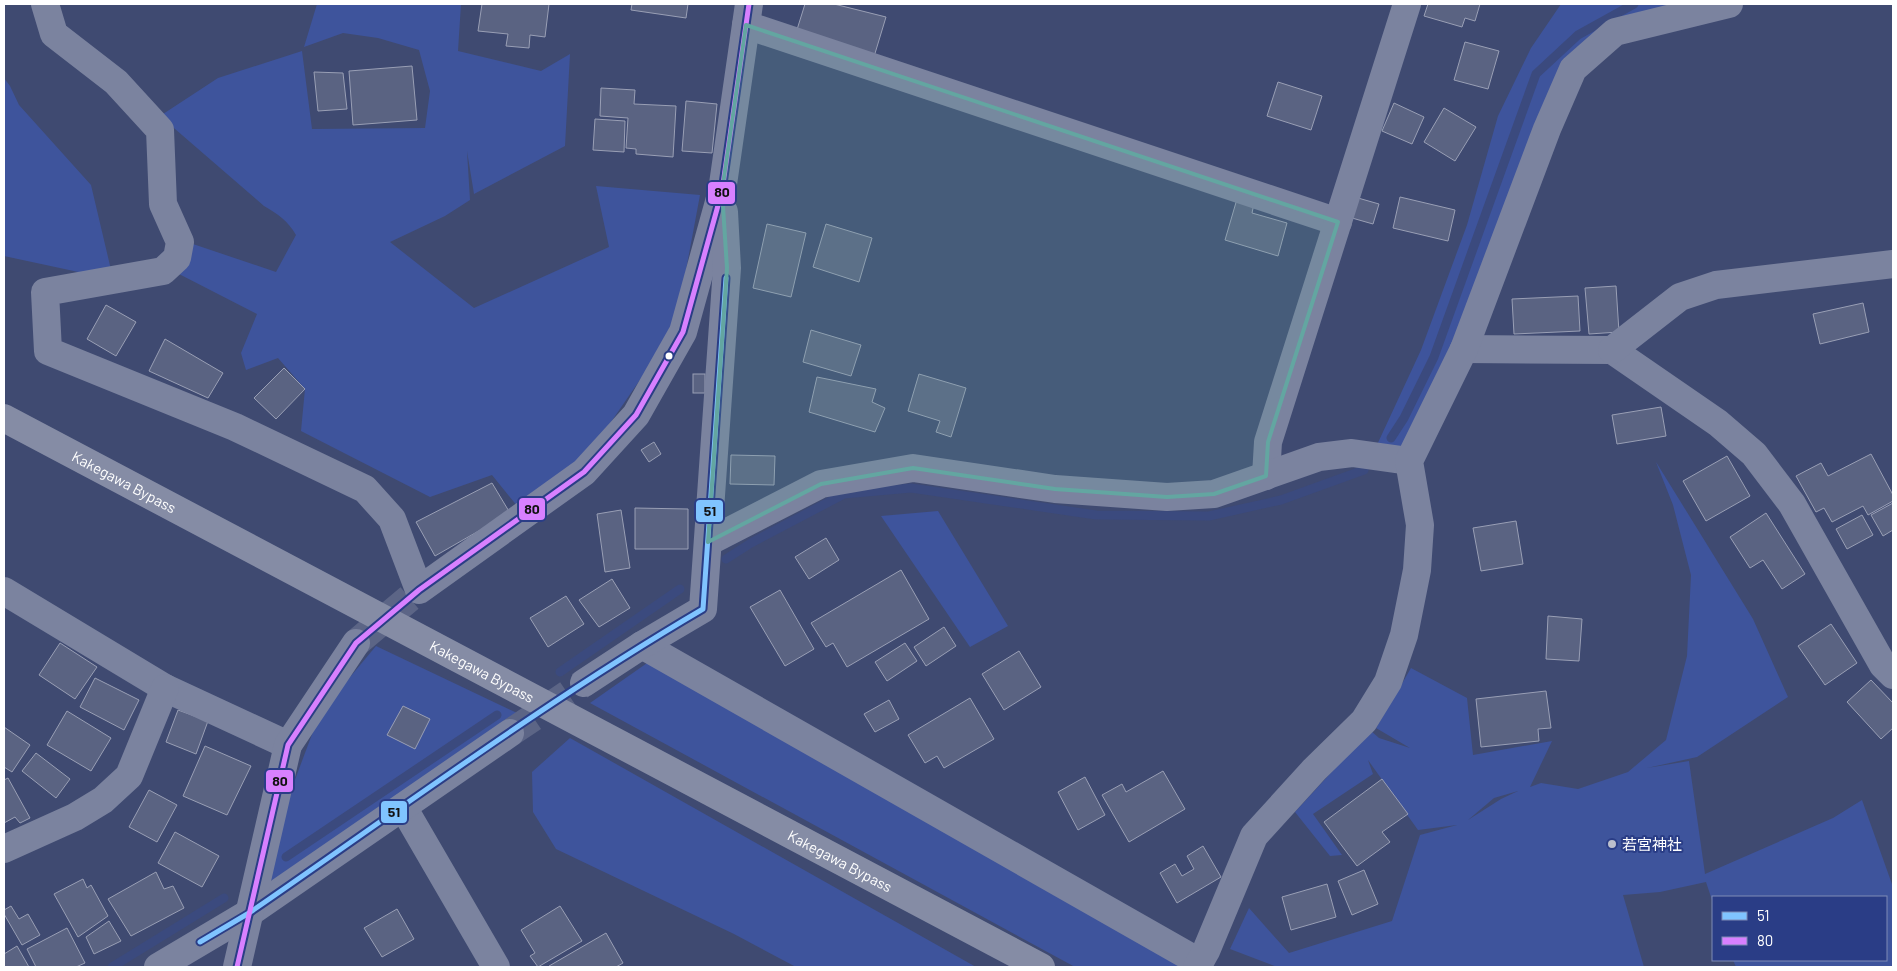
<svg xmlns="http://www.w3.org/2000/svg" width="1897" height="971" viewBox="0 0 1897 971" font-family="Barlow,'Noto Sans JP',sans-serif">
  <style>
    .green { fill: #3e549c; fill-rule: evenodd }
    .lines { fill: none; stroke-linecap: round; stroke-linejoin: round }
    .stream { stroke: #3b4a7e; stroke-width: 9 }
    .building { fill: #5a6382; stroke: #999fb5 }
    .minor-tunnel { stroke: #5c6586; stroke-width: 28; stroke-dasharray: 28 14; stroke-linecap: butt }
    .minor { stroke: #7b839f; stroke-width: 28 }
    .highway { stroke: #858ca5; stroke-width: 28 }
    .bus-1-casing { stroke: #2a3d86; stroke-width: 9 }
    .bus-2-casing { stroke: #2a3d86; stroke-width: 9 }
    .bus-1 { stroke: #80c4ff; stroke-width: 5 }
    .bus-2 { stroke: #d880ff; stroke-width: 5 }
    .marked { fill: #63a6a1; fill-opacity: 0.2; stroke: #63a6a1; stroke-width: 4; stroke-linejoin: round }
    .bus-dot { fill: #fff; stroke: #2a3d86; stroke-width: 2 }
    .poi-dot { fill: #bcc0cd; stroke: #2a3d86; stroke-width: 2 }
    .labels { text-anchor: middle; dominant-baseline: central; stroke-width: 4; stroke-linejoin: round; paint-order: stroke }
    .street-label { font-size: 15px; fill: #fff; stroke: #2a3d86 }
    .poi-label { font-size: 15px; fill: #fff; stroke: #2a3d86; text-anchor: start }
    .line-badge { stroke: #2a3d86; stroke-width: 2 }
    .pale-badge-label { font-size: 14px; text-anchor: middle; font-weight: bold; fill: #111 }
  </style>
  <rect width="100%" height="100%" fill="#3f4a71"/>
  <!-- green -->
  <g class="green">
    <path d="M317,4h144l-3,47 83,20 29,-17 -5,92 -91,48 -7,-43 3,49 -25,16 -55,26 84,66 135,-61 -13,-61 104,9 -25,134 -93,135 -64,43 -26,-32 -62,22 -129,-66 4,-42 -27,-31 -32,12 -5,-17 16,-39 -78,-40 11,-31 86,29 20,-37c-8,-14 -18,-21 -32,-29l-104,-90 58,-38 84,-27 10,78 113,-1 5,-37 -11,-41 -41,-12 -35,-5 -39,14z"/>
    <path d="M1561,4h167l-113,28 -42,37 -161,386 -36,-8 45,-97 46,-125 31,-109 33,-68z"/>
    <path d="M4,78l6,8 9,19 72,80 21,89 -15,2 -93,-20z"/>
    <path d="M1656,462l97,157 35,78 -91,60 -50,11 42,-7 16,113 128,-56 29,-18 31,87v80h-157l-3,-7h153v-63h-173v6l-7,-21 -46,10 -37,3 21,72h-367l-47,-18 19,-41 40,45 103,-32 28,-86 37,-10 -39,5 -50,-70 5,14 -60,40 29,41 -12,1 -35,-44 75,-82 9,8 31,10 -34,-20 35,-60 56,30 6,57 79,-14 -22,46 11,-4 37,6 50,-17 38,-32 21,-84 4,-81 -18,-70zM1518,791l-17,8 -33,21 26,-22z"/>
    <path d="M938,511l70,115 -38,21 -89,-131z"/>
    <path d="M376,646l141,67 -244,168 -6,-3 8,-45 45,-120z"/>
    <path d="M650,661l546,306h-121l-485,-264z"/>
    <path d="M570,738l406,229h-180l-62,-33 -178,-85 -23,-37 -1,-40z"/>
  </g>
  <g class="lines">
    <!-- stream -->
    <g class="stream">
      <path d="M1391,438l13,-20 30,-61 102,-283 42,-39 56,-31"/>
      <path d="M726,559l25,-16 93,-49 67,-6 185,27 113,1 72,-16 83,-30"/>
      <path d="M560,672l120,-83"/>
      <path d="M286,857l211,-142"/>
      <path d="M112,967l112,-69"/>
    </g>
  </g>
  <!-- building -->
  <g class="building">
    <path d="M482,4h67l-4,33 -15,-2 -1,13 -23,-2 2,-12 -30,-3z"/>
    <path d="M632,4h56l-2,14 -55,-8z"/>
    <path d="M805,4h29l52,13 -13,43 -78,-24z"/>
    <path d="M1428,4h52l-5,17 -10,-3 -3,9 -38,-11z"/>
    <path d="M1465,42l34,9 -11,38 -34,-9z"/>
    <path d="M412,66l5,54 -64,5 -4,-54z"/>
    <path d="M314,72l29,1 4,36 -29,2z"/>
    <path d="M1278,82l44,14 -11,34 -44,-14z"/>
    <path d="M601,88l34,2 -1,14 42,2 -3,51 -37,-3v-5l-10,-1 2,-30 -28,-2z"/>
    <path d="M686,101l31,3 -5,49 -30,-2z"/>
    <path d="M1394,103l30,14 -12,27 -30,-13z"/>
    <path d="M1444,108l32,19 -21,34 -31,-19z"/>
    <path d="M595,119l30,2 -1,31 -31,-2z"/>
    <path d="M1400,197l55,13 -7,31 -55,-13z"/>
    <path d="M1358,198l21,6 -6,20 -21,-6z"/>
    <path d="M1237,199l17,5 -2,9 35,10 -9,33 -53,-16z"/>
    <path d="M767,224l39,9 -15,64 -38,-9z"/>
    <path d="M826,224l46,14 -13,44 -46,-15z"/>
    <path d="M1616,286l3,46 -30,2 -4,-46z"/>
    <path d="M1578,296l2,35 -66,3 -2,-35z"/>
    <path d="M1863,303l6,29 -49,12 -7,-30z"/>
    <path d="M106,305l30,17 -20,34 -29,-17z"/>
    <path d="M811,330l50,15 -10,31 -48,-14z"/>
    <path d="M165,339l58,34 -15,25 -59,-27z"/>
    <path d="M284,368l21,21 -29,30 -22,-21z"/>
    <rect x="693" y="374" width="12" height="19"/>
    <path d="M919,374l47,14 -15,49 -15,-5 4,-11 -32,-10z"/>
    <path d="M817,377l59,12 -4,13 13,6 -10,24 -66,-20z"/>
    <path d="M1661,407l5,29 -49,8 -5,-29z"/>
    <path d="M654,442l7,12 -12,8 -8,-12z"/>
    <path d="M1871,454l22,41v6l-25,14 -5,-9 -31,16 -8,-14 -8,4 -20,-36 25,-13 7,13z"/>
    <path d="M731,455l44,1 -1,29 -44,-1z"/>
    <path d="M1727,456l23,40 -44,25 -23,-40z"/>
    <path d="M492,483l18,30 -75,43 -19,-34z"/>
    <path d="M1893,503v27l-10,6 -12,-21z"/>
    <path d="M635,508l53,1v40h-53z"/>
    <path d="M621,510l9,58 -25,4 -8,-58z"/>
    <path d="M1766,513l39,61 -23,15 -19,-29 -13,8 -20,-31z"/>
    <path d="M1862,515l11,20 -26,14 -11,-20z"/>
    <path d="M1516,521l7,43 -42,7 -8,-43z"/>
    <path d="M826,538l13,22 -30,19 -14,-22z"/>
    <path d="M901,570l28,49 -82,48 -14,-24 -7,4 -15,-24z"/>
    <path d="M612,579l18,29 -31,19 -20,-27z"/>
    <path d="M780,590l34,59 -29,17 -35,-59z"/>
    <path d="M566,596l18,28 -36,23 -18,-29z"/>
    <path d="M1548,616l34,3 -3,42 -33,-2z"/>
    <path d="M1831,624l26,39 -32,22 -27,-39z"/>
    <path d="M944,627l12,19 -30,20 -12,-19z"/>
    <path d="M60,643l37,24 -22,32 -36,-24z"/>
    <path d="M905,643l12,18 -30,20 -12,-19z"/>
    <path d="M1019,651l22,36 -37,23 -22,-36z"/>
    <path d="M95,678l44,22 -15,30 -44,-23z"/>
    <path d="M1871,680l22,23v25l-12,11 -34,-37z"/>
    <path d="M1546,691l5,37 -13,1 1,12 -58,6 -5,-48z"/>
    <path d="M970,698l24,41 -50,29 -7,-12 -12,7 -17,-28z"/>
    <path d="M889,700l10,19 -24,13 -11,-18z"/>
    <path d="M403,706l27,13 -15,30 -28,-14z"/>
    <path d="M178,710l30,11 -12,33 -30,-12z"/>
    <path d="M67,711l44,27 -20,33 -44,-26z"/>
    <path d="M4,727l26,18 -18,27 -8,-5z"/>
    <path d="M205,746l46,20 -24,49 -44,-19z"/>
    <path d="M36,753l34,26 -14,19 -34,-27z"/>
    <path d="M1163,771l22,38 -56,33 -27,-47 20,-11 4,8z"/>
    <path d="M1085,777l20,38 -27,15 -20,-38z"/>
    <path d="M8,778l22,40 -10,5 -5,-6 -11,6v-43z"/>
    <path d="M1382,779l26,35 -26,18 8,10 -33,24 -33,-44z"/>
    <path d="M149,790l28,15 -20,37 -28,-15z"/>
    <path d="M175,832l44,24 -17,31 -44,-24z"/>
    <path d="M1203,846l18,31 -44,26 -17,-30 15,-9 7,12 12,-7 -7,-13z"/>
    <path d="M1364,870l14,34 -26,11 -14,-34z"/>
    <path d="M156,872l8,17 9,-3 11,22 -53,28 -23,-37z"/>
    <path d="M83,879l4,9 4,-3 17,31 -30,21 -24,-43z"/>
    <path d="M1327,884l9,33 -45,13 -9,-33z"/>
    <path d="M11,906l8,13 9,-5 12,21 -18,10 -18,-31v-4z"/>
    <path d="M560,906l22,35 -44,26 -8,-11 5,-3 -14,-23z"/>
    <path d="M397,909l17,30 -32,18 -18,-29z"/>
    <path d="M109,921l12,20 -27,13 -8,-17z"/>
    <path d="M67,928l18,35 -9,4h-40l-9,-18z"/>
    <path d="M606,933l17,30 -7,4h-66l-1,-1z"/>
    <path d="M17,946l12,21h-25v-13z"/>
  </g>
  <g class="lines">
    <!-- minor-tunnel -->
    <g class="minor-tunnel">
      <path d="M356,643l63,-53"/>
      <path d="M510,733l74,-50"/>
    </g>
    <!-- minor -->
    <g class="minor">
      <path d="M45,4l9,30 62,48 44,48 3,74 17,38 -3,16 -14,13 -118,21 3,59 187,76 130,62 27,30 27,71 165,-118 52,-57 47,-83 39,-141 27,-187"/>
      <path d="M746,25l592,197"/>
      <path d="M1464,349l148,1 106,73 36,31 38,50 91,161 10,10"/>
      <path d="M1612,350l68,-53 36,-12 177,-21"/>
      <path d="M1266,476l2,-34 139,-438"/>
      <path d="M708,542l113,-58 92,-16 142,21 112,8 47,-3 105,-37 33,-4 57,8"/>
      <path d="M4,591l161,97 123,57"/>
      <path d="M642,645l557,317"/>
      <path d="M584,683l58,-38 61,-36 24,-341 -3,-56"/>
      <path d="M403,807l93,160"/>
      <path d="M4,849l71,-32 28,-17 26,-24 36,-88"/>
      <path d="M158,967l91,-54 261,-180"/>
      <path d="M237,967l51,-222 68,-102"/>
      <path d="M1197,967l9,-16 48,-115 60,-66 50,-49 24,-39 16,-47 13,-65 3,-45 -11,-64 55,-112 83,-220 26,-60 42,-37 114,-28"/>
    </g>
    <!-- highway -->
    <path class="highway" id="s1" d="M4,418l1037,549"/>
    <defs>
      <path id="bus-1" d="M200,942l49,-29c150,-103 297,-212 454,-304l23,-331"/>
      <path id="bus-2" d="M237,967l51,-222 68,-102 63,-53 165,-118 52,-57 47,-83 39,-141 27,-187"/>
    </defs>
    <!-- bus-1 casing -->
    <use href="#bus-1" class="bus-1-casing"/>
    <!-- bus-2 casing -->
    <use href="#bus-2" class="bus-2-casing"/>
    <!-- bus-1 -->
    <use href="#bus-1" class="bus-1"/>
    <!-- bus-2 -->
    <use href="#bus-2" class="bus-2"/>
  </g>
  <!-- marked area -->
  <path class="marked" d="M746,25l592,197 -70,220 -2,34 -52,18 -47,3 -112,-8 -142,-21 -92,16 -113,58 19,-274 -5,-77z"/>
  <!-- markers -->
  <circle class="bus-dot" cx="669" cy="356" r="4.5"/>
  <circle class="poi-dot" cx="1612" cy="844" r="5"/>
  <g class="labels">
    <!-- street labels -->
    <g class="street-label">
      <text stroke="none"><textPath href="#s1" startOffset="136">Kakegawa Bypass</textPath></text>
      <text stroke="none"><textPath href="#s1" startOffset="541">Kakegawa Bypass</textPath></text>
      <text stroke="none"><textPath href="#s1" startOffset="946">Kakegawa Bypass</textPath></text>
    </g>
    <!-- poi labels -->
    <g class="poi-label">
      <text x="1622" y="844">若宮神社</text>
    </g>
  </g>
  <g class="line-badge">
    <rect x="707" y="181" width="29" height="24" rx="5" fill="#d880ff"/>
    <rect x="518" y="497" width="28" height="24" rx="5" fill="#d880ff"/>
    <rect x="695" y="499" width="29" height="24" rx="5" fill="#80c4ff"/>
    <rect x="265" y="769" width="29" height="24" rx="5" fill="#d880ff"/>
    <rect x="380" y="800" width="28" height="24" rx="5" fill="#80c4ff"/>
  </g>
  <g class="pale-badge-label">
    <text x="722" y="197">80</text>
    <text x="532" y="514">80</text>
    <text x="710" y="516">51</text>
    <text x="280" y="786">80</text>
    <text x="394" y="817">51</text>
  </g>
  <!-- border -->
  <rect width="1897" height="971" fill="none" stroke="#ffffff" stroke-width="10"/>
  <!-- legend -->
  <rect x="1712" y="896" width="175" height="65" fill="#2a3d86" stroke="#7f8bb6"/>
  <rect x="1722" y="912" width="25" height="8" fill="#80c4ff" stroke="#7f8bb6"/>
  <text x="1757" y="921" font-size="15" fill="#ffffff">51</text>
  <rect x="1722" y="937" width="25" height="8" fill="#d880ff" stroke="#7f8bb6"/>
  <text x="1757" y="946" font-size="15" fill="#ffffff">80</text>
</svg>
